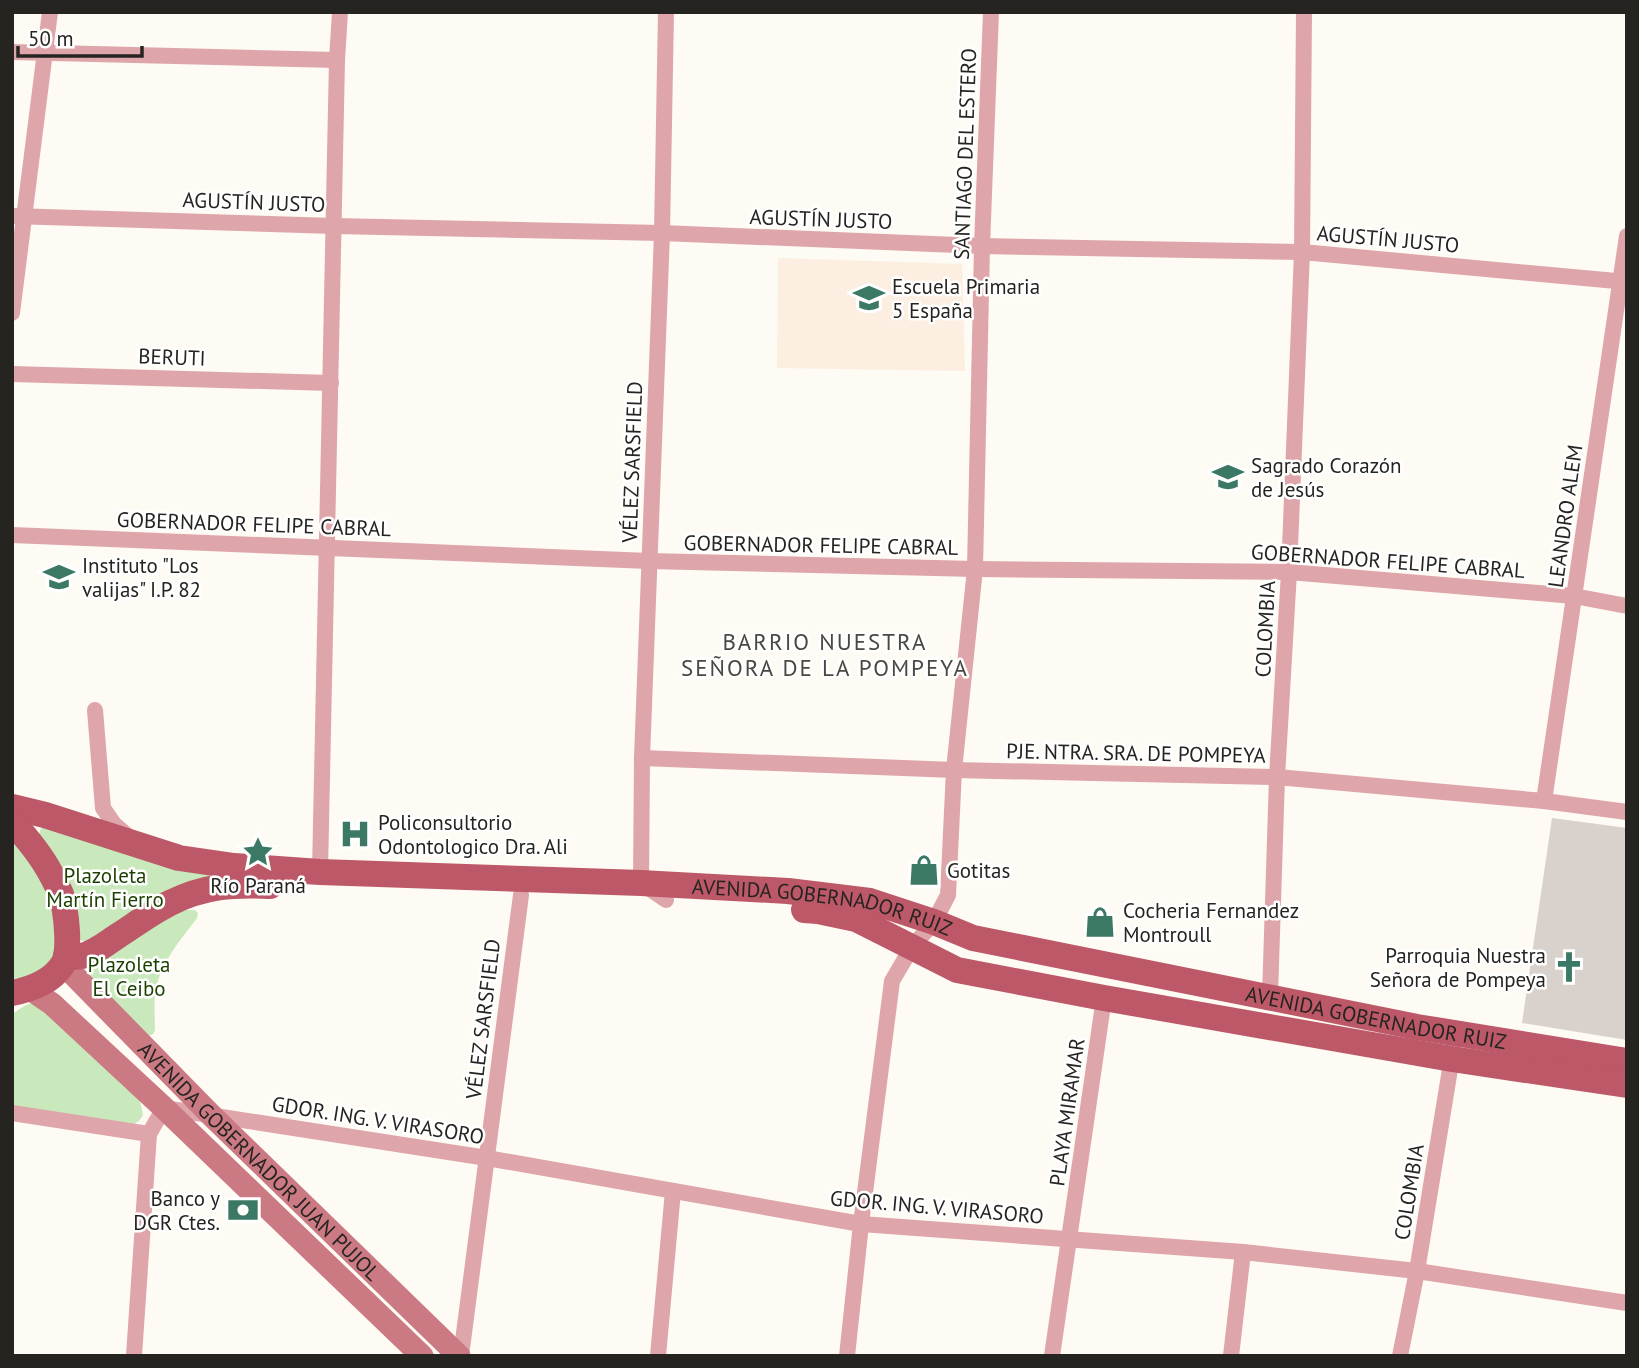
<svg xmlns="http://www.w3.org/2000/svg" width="1639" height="1368" viewBox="0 0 1639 1368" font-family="'PT Sans',sans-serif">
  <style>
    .education { fill: #fceee0 }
    .green { fill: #c9e8bb }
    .building { fill: #d9d1cc }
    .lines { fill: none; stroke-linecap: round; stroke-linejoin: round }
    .street { stroke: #dea5aa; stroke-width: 16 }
    .secondary { stroke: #cb7983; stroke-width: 23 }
    .primary { stroke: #bc5867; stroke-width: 26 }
    .labels { text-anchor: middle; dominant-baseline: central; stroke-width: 5; stroke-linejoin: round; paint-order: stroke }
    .street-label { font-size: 21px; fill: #252421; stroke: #fff }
    .poi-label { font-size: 21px; fill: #252421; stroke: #fff; text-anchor: start }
    .park-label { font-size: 21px; fill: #1b3f01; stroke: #fff }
    .neighbourhood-label { font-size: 23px; letter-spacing: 2px; fill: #494841; stroke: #fff }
  </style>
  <rect width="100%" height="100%" fill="#fdfbf3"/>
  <!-- education -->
  <path class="education" d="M778,258l184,6 3,107 -188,-3z"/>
  <!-- green -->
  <g class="green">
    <path d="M47,826l202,49 -164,67 -8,-4 -38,-104 2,-6z"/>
    <path d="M12,834l40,63 3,54 -6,12 -9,11 -28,11z"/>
    <path d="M187,910h8l3,3 -1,5c-18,24 -39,47 -42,78 -1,11 0,23 0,34l-2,4 -5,2 -54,-54 -4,-8 3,-8 84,-55z"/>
    <path d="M35,1002l105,98 3,15 -4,6 -5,3 -122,-15v-95l14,-9z"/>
  </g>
  <!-- building -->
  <path class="building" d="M1552,818l75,10v212l-105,-17z"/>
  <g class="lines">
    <!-- street -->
    <g class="street">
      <path d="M666,12l-4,221 -20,525 -1,125 25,17"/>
      <path d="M12,52l325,8"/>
      <path d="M12,216l322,10 328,7 320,13 320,6 325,30"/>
      <path d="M12,313l38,-301"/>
      <path d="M12,374l319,9"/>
      <path d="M12,535l637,26 326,8 314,3 285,24 53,10"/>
      <path d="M95,710l8,98 11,16 15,13"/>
      <path d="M642,758l312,12 323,7 267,24 83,11"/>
      <path d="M1544,801l83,-565"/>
      <path d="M320,872l17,-812 3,-48"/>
      <path d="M1270,996l7,-219 12,-205 13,-320 2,-240"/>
      <path d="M12,1113l137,21"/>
      <path d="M134,1356l15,-222 15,-26 323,50 374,66 382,28 174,19 210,32"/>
      <path d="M461,1356l60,-461"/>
      <path d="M658,1356l15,-165"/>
      <path d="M847,1356l14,-132 31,-243 20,-34 22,-25 14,-27 6,-125 21,-201 7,-323 9,-234"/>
      <path d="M1052,1356l52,-358"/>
      <path d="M1231,1356l12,-104"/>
      <path d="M1400,1356l17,-85 36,-220"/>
    </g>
    <!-- secondary -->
    <g class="secondary">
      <path id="s1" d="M63,964l148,151 248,241"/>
      <path d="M30,989l22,15 112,104 258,248"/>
    </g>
    <!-- primary -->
    <g class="primary">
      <path id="s2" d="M12,807l33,8 134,43 55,8 86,6 321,11 147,8 82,10 64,21 39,16 444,89 210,34"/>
      <path d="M12,822c15,16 29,33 39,52 4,7 7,14 10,20 5,15 10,57 2,70 -11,18 -31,25 -51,29"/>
      <path d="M804,910l14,1 38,8 101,51 147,28 348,61 175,26"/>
      <path d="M66,956c5,0 10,2 16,0 13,-3 26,-14 37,-21 17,-11 33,-23 51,-32 34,-17 63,-19 100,-17"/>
    </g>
  </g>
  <!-- icons -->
  <defs>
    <symbol id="school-bare" viewBox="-9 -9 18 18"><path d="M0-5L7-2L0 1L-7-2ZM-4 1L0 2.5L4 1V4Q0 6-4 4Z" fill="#3c7965" stroke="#fff" stroke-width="2.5" paint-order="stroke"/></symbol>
    <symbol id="hospital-bare" viewBox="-9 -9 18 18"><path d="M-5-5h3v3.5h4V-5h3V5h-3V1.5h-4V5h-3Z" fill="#3c7965" stroke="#fff" stroke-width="2.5" paint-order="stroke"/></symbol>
    <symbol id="sight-bare" viewBox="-9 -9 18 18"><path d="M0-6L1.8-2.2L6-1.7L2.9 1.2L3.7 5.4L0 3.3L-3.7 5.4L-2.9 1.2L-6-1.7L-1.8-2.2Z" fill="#3c7965" stroke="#fff" stroke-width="2.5" paint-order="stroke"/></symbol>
    <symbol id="shop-bare" viewBox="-9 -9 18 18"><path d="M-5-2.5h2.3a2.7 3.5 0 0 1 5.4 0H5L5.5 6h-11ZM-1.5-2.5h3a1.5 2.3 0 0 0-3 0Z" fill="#3c7965" stroke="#fff" stroke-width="2.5" paint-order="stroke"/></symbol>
    <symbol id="church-bare" viewBox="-9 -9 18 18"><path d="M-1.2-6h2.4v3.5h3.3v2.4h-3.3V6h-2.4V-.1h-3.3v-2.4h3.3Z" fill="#3c7965" stroke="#fff" stroke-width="2.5" paint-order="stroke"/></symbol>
    <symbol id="bank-bare" viewBox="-9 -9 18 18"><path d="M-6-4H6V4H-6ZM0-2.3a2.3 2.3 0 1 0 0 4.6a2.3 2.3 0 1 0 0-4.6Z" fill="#3c7965" stroke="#fff" stroke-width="2.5" paint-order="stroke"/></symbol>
  </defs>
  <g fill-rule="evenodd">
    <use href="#school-bare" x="847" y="276" width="44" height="44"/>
    <use href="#school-bare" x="1206" y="455" width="44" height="44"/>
    <use href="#school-bare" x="37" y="555" width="44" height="44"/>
    <use href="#hospital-bare" x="333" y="812" width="44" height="44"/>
    <use href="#sight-bare" x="236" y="830" width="44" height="44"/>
    <use href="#shop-bare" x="902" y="848" width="44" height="44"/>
    <use href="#shop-bare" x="1078" y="900" width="44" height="44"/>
    <use href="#church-bare" x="1547" y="945" width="44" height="44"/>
    <use href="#bank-bare" x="221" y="1188" width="44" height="44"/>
  </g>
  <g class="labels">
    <!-- street labels -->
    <g class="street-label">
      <text transform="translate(965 154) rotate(-88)">SANTIAGO DEL ESTERO</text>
      <text transform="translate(254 202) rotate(2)">AGUSTÍN JUSTO</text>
      <text transform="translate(821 219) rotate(2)">AGUSTÍN JUSTO</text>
      <text transform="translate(1388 239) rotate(5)">AGUSTÍN JUSTO</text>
      <text transform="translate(172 357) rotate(2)">BERUTI</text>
      <text transform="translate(632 462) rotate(-88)">VÉLEZ SARSFIELD</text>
      <text transform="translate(1565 516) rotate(-82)">LEANDRO ALEM</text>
      <text transform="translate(254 524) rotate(2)">GOBERNADOR FELIPE CABRAL</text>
      <text transform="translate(821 545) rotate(1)">GOBERNADOR FELIPE CABRAL</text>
      <text transform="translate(1388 561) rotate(4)">GOBERNADOR FELIPE CABRAL</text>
      <text transform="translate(1265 629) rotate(-87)">COLOMBIA</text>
      <text transform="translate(1136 753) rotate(1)">PJE. NTRA. SRA. DE POMPEYA</text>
      <text stroke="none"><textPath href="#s2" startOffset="821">AVENIDA GOBERNADOR RUIZ</textPath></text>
      <text stroke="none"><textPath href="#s2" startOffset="1388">AVENIDA GOBERNADOR RUIZ</textPath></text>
      <text transform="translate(483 1019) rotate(-83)">VÉLEZ SARSFIELD</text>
      <text transform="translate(1067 1112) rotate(-82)">PLAYA MIRAMAR</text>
      <text transform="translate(378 1120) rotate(9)">GDOR. ING. V. VIRASORO</text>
      <text stroke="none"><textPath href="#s1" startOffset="278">AVENIDA GOBERNADOR JUAN PUJOL</textPath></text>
      <text transform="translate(1409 1192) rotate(-81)">COLOMBIA</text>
      <text transform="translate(937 1207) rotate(5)">GDOR. ING. V. VIRASORO</text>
    </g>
    <!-- poi labels -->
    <g class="poi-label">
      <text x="892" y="286">Escuela Primaria<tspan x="892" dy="24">5 España</tspan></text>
      <text x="1251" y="465">Sagrado Corazón<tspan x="1251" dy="24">de Jesús</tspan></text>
      <text x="82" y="565">Instituto "Los<tspan x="82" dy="24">valijas" I.P. 82</tspan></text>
      <text x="378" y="822">Policonsultorio<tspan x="378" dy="24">Odontologico Dra. Ali</tspan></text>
      <text x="947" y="870">Gotitas</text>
      <text x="258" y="885" text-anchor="middle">Río Paraná</text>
      <text x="1123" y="910">Cocheria Fernandez<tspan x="1123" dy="24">Montroull</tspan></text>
      <text x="1546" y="955" text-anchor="end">Parroquia Nuestra<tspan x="1546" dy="24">Señora de Pompeya</tspan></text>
      <text x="220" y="1198" text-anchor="end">Banco y<tspan x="220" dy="24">DGR Ctes.</tspan></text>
    </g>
    <!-- park labels -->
    <g class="park-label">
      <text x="105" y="875">Plazoleta<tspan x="105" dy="24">Martín Fierro</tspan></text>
      <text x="129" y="964">Plazoleta<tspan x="129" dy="24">El Ceibo</tspan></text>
    </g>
    <!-- neighbourhood labels -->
    <g class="neighbourhood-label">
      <text x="825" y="641">BARRIO NUESTRA<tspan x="825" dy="26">SEÑORA DE LA POMPEYA</tspan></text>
    </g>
  </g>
  <!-- border -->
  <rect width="1639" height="1368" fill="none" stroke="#252421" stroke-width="28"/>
  <!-- scale -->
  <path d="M18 46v10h124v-10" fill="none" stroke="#252421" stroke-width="3.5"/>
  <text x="28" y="46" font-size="21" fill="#252421" stroke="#ffffff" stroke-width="5" paint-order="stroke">50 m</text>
</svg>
